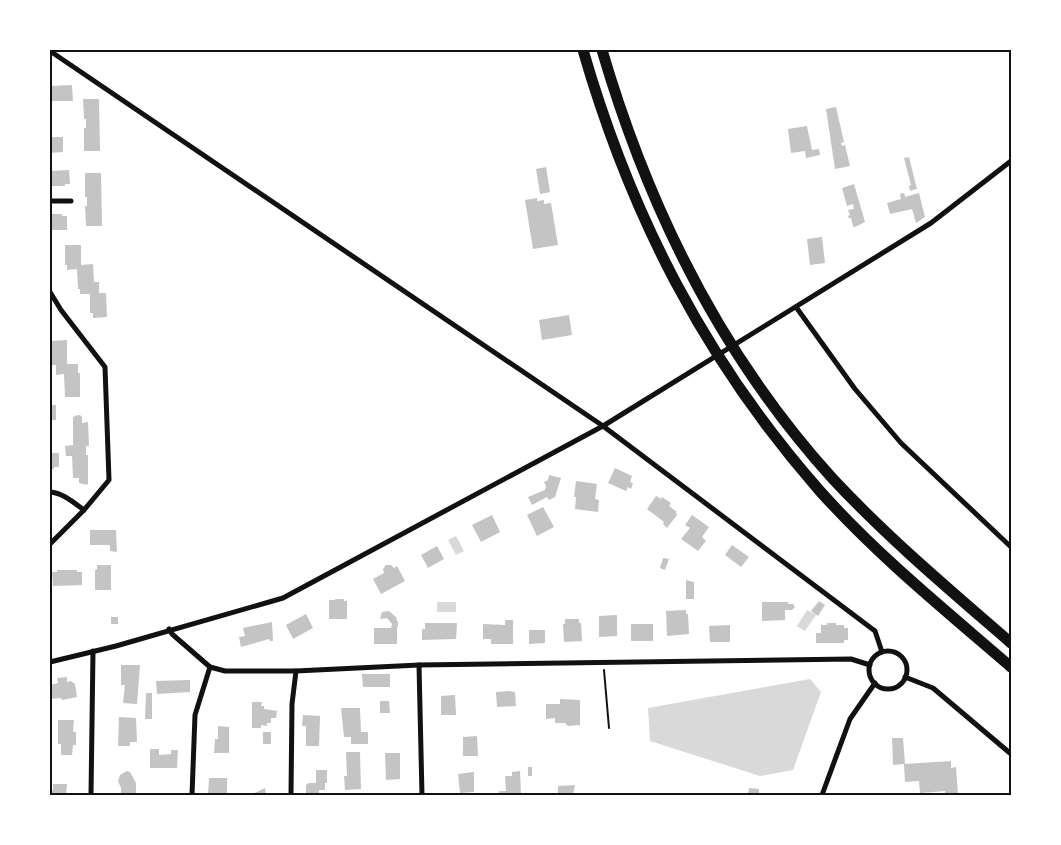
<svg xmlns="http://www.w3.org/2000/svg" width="1061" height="845" viewBox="0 0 1061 845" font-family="Barlow,sans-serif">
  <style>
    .water { fill: #d9d9d9 }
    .building { fill: #c4c4c4 }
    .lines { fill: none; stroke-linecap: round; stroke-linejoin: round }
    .path { stroke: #111; stroke-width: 2 }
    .minor { stroke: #111; stroke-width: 5 }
    .motorway { stroke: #111; stroke-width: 11 }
    .neatline { fill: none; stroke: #111; stroke-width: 2 }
  </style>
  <rect width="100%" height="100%" fill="#fff"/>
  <!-- water -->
  <g class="water">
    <path d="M456,536l8,15 -8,4 -8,-15z"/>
    <rect x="437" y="602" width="19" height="10"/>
    <path d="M807,610l9,5 -11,16 -8,-5z"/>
    <path d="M810,679l11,13 -28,78 -33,6 -110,-35 -2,-33z"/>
  </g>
  <!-- building -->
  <g class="building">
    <path d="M72,85l1,16h-23v-15z"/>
    <path d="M83,99h16l1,52h-16v-23h2v-9h-2z"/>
    <path d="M836,107l8,35 -3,1 1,3 3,-1 5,21 -15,3 -9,-60z"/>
    <path d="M807,126l5,24 7,-1 1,6 -14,3 -1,-7 -14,2 -3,-24z"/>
    <path d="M50,137h13v15l-13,1z"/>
    <path d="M909,157l8,32 -7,2 -1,-5 2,-1 -7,-27z"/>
    <path d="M546,167l4,25 -10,2 -4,-25z"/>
    <path d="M69,170l1,14h-5v2h-15v-15z"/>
    <path d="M85,173h16l1,53h-16l-1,-20h2v-9h-2z"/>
    <path d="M854,184l11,38 -10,5 -2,-1 -2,-8h-2l-1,-2 2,-1 -2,-5 6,-1 -1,-5 -6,2 -5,-18z"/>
    <path d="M904,193l1,4 14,-4 6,24 -9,6 -4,-14 -22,5 -3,-11 14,-4 -1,-5z"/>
    <path d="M537,198v3l7,-1v4l7,-1 7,42 -25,4 -8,-49z"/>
    <path d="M50,214h12v2h5v14h-17z"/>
    <path d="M822,237l3,26 -15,2 -3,-26z"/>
    <path d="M65,245h16v20l12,-1 1,18h5v11h7l1,24 -14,1v-5h-3v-19h-10v-5h-2l-1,-20 -10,1v-5h-2z"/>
    <path d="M569,315l3,20 -30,5 -3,-20z"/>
    <path d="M67,340v24h11v9h2v24h-15l-1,-23 -8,1v-10h-5v-24z"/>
    <rect x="50" y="405" width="6" height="15"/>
    <path d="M80,415l2,2v6l6,-1 1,24h-3v9h2v28l-1,2 -8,-2v-5h-6l-1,-22h-6l-1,-10 8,-1v-28h2l-1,-1z"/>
    <path d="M50,453h9v14h-5v2h-4z"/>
    <path d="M615,468l17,8 -2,6 3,1 -2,6 -3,-2 -2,4 -18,-8z"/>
    <path d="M549,475l12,3 -6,19 -6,3 -2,-3 -15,8 -4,-8 17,-7 1,-4 -2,-4 4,-2z"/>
    <path d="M576,481l21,3 -2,15 4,1 -1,12 -23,-3 1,-12h-2z"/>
    <path d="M656,496l5,3 1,-2 9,6 -2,3 8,6 -1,1 1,2 -10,13 -4,-4 1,-2 -17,-13z"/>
    <path d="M543,507l11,20 -17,9 -10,-21z"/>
    <path d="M492,515l8,17 -19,10 -9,-17z"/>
    <path d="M692,515l17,12 -7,10 4,4 -8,10 -17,-12 9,-11 -5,-3z"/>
    <path d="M90,530h26l1,22 -7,-1v-6h-20z"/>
    <path d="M732,545l17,12 -8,10 -16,-12z"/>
    <path d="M437,546l7,13 -16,9 -7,-13z"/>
    <path d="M663,558l6,1 -4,11 -5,-2z"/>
    <path d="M97,565h14v25h-16v-20l2,-1z"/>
    <path d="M386,565h5l3,3 3,-2 8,15 -24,13 -8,-15 11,-6 -1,-4z"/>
    <path d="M57,570h20v2h5v13l-29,1 -1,-14h5z"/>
    <path d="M686,580l8,2v17h-8z"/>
    <path d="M335,599h9v2h3v18h-18v-19h6z"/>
    <path d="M819,601l6,4 -7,11 -7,-5z"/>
    <path d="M762,602h26v2h5l2,3 -3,3h-7v10l-23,1z"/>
    <path d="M686,610v4h2l1,20 -22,2 -1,-25z"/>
    <path d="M389,611l8,7 -1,1 2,3v4l-1,2v16h-23v-16h17l1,-4 -5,-6 -7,1 2,-7z"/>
    <path d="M306,614l7,14 -20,11 -7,-14z"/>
    <path d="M617,615v21l-18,1v-21z"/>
    <rect x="111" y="617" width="7" height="7"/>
    <path d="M565,619h14v4h2l1,18 -18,1 -1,-18h2z"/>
    <path d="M505,620h8v24h-22v-5h-8v-15l22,1z"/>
    <path d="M272,622l1,19h-3l-1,-2 -28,8 -2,-10 6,-1 -2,-8z"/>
    <path d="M425,623h32l-1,16 -34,1v-11h3z"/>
    <path d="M827,623h9v2h8v3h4v12h-4v3h-28v-10h5v-8h6z"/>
    <rect x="631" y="624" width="22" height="17"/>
    <path d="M730,625v17h-20l-1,-16z"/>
    <path d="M529,630h16v13l-16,1z"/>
    <path d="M121,665h19l-3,39 -14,-1 2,-18h-4z"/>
    <path d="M362,674h28v13h-27z"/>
    <path d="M67,677v5l4,-1 4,3 2,13 -15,3 -1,-2 -11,1v-14l8,-2 -1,-5z"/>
    <path d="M190,680v12l-33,2 -1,-13z"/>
    <path d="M509,691l6,1 1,14 -19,1 -1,-15z"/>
    <path d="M146,693h6v26h-7z"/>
    <path d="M455,695l1,20h-15v-19z"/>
    <path d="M560,699l20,1v25l-12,1 -3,-3h-10v-5l-9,1v-15h14z"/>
    <path d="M380,701h9l1,12h-10z"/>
    <path d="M252,702h10l-1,4h3v3l13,2 -1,7h-5v5h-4v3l-6,-1v3h-9z"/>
    <path d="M341,708h19l1,24h7v12h-17v-7h-7z"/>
    <path d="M303,715l17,1 -1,30h-13v-20h-4z"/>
    <path d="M119,717l17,1 1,24h-7v4h-12z"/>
    <path d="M58,720h16l-1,12h3v13h-3l-1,10h-11v-11h-3z"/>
    <path d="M218,726l11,1v26h-15l1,-14h3z"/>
    <rect x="263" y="732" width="8" height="12"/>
    <path d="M477,736l1,20h-15v-19z"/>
    <path d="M892,738h11l2,26 46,-3v7l5,-1 2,28h-13v-4l-25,2 -1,-12 -14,1 -1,-18 -11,1z"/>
    <path d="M150,749h9v6l12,-1v-4h7l-1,18h-27z"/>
    <path d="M346,752h14l1,37 -16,1 -1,-14h3z"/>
    <path d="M385,753h15v26l-14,1z"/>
    <rect x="528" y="767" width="4" height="9"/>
    <path d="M316,770h11v13h-2v7h-6v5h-13v-10l3,-2h7z"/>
    <path d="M127,771l3,1 6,11v12h-15v-7l-3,-7 2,-6z"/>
    <path d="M520,771l1,24h-22v-4h7l-1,-15h7v-4z"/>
    <path d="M474,772v20l-14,1 -2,-19z"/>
    <path d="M209,778h18v17h-19z"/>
    <path d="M53,784h14l-1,11h-16v-5h3z"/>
    <path d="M575,785l-2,10h-15v-9z"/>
    <path d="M265,788l1,7h-16z"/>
    <path d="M749,788l10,1v6h-11z"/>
  </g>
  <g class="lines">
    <!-- path -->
    <path class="path" d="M604,670l5,58"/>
    <!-- minor -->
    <g class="minor">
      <path d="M50,51l553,375 272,205 7,21"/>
      <path d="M50,201h21"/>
      <path d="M50,292l11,18 44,57 4,113 -25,30 -34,34"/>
      <path d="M796,307l59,82 46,54 110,104"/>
      <path d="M50,492c13,1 23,10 34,18"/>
      <path d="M169,629l3,5 38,33 15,4h71l123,-6 432,-6 19,6"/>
      <circle cx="888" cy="670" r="19"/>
      <path d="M50,662l66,-16 167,-48 320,-172 328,-203 80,-62"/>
      <path d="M419,665l3,130"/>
      <path d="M905,677l28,11 78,66"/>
      <path d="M91,795l2,-144"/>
      <path d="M192,795l3,-80 15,-48"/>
      <path d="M291,795l1,-91 4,-33"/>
      <path d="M822,795l28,-76 25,-36"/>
    </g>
    <!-- motorway -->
    <g class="motorway">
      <path d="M583,50c48,166 122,310 236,440 58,65 126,120 192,177"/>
      <path d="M602,50c46,157 120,307 231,429 55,59 117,111 178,164"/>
    </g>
  </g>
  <!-- border -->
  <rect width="1061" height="845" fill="none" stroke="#ffffff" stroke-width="102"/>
  <rect x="51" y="51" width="959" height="743" class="neatline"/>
</svg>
